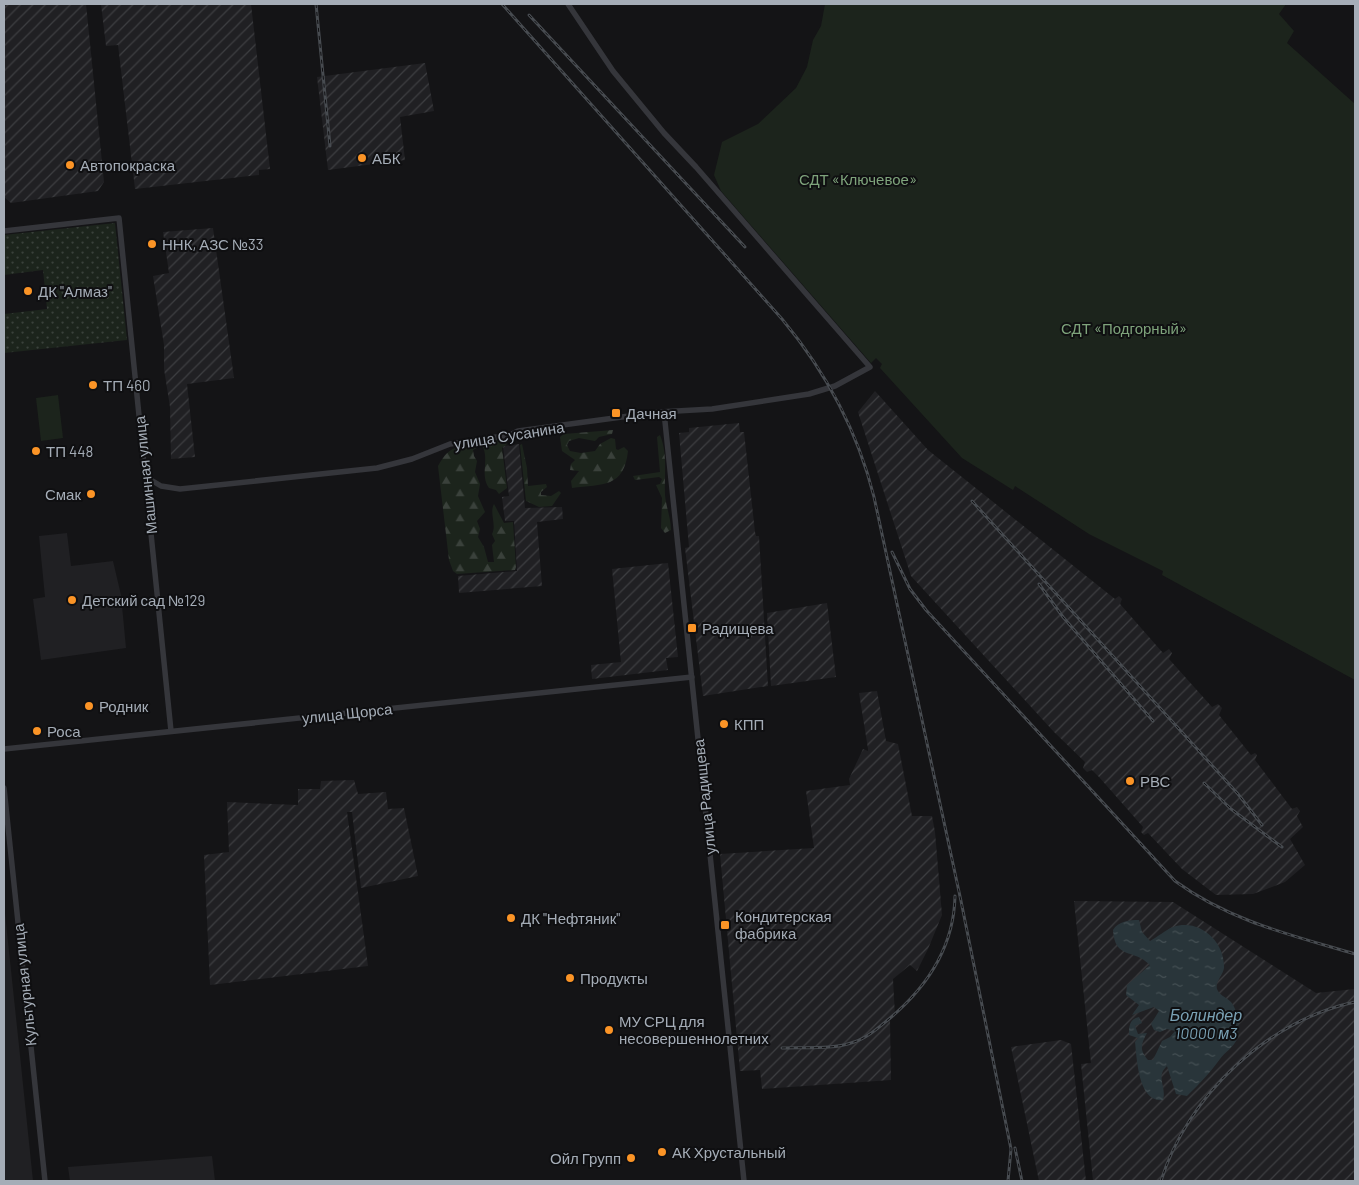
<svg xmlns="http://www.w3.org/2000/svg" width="1359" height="1185" viewBox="0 0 1359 1185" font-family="Barlow,sans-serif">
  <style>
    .built { fill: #202023 }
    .industrial { fill: url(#industrial-furrows) }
    .forest { fill: url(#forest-firs) }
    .park { fill: url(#park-dots) }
    .garden { fill: #1c241c }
    .water { fill: url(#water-ripples) }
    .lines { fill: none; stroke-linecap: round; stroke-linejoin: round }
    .tertiary { stroke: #35363b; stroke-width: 5.5 }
    .rail-casing { stroke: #474b50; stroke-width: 3 }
    .rail { stroke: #0f0f11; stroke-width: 1; stroke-dasharray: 4; stroke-linecap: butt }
    .poi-dot { fill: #fb9426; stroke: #0f0f11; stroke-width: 2 }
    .labels { text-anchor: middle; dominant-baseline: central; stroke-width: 4; stroke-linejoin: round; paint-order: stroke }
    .poi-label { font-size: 15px; fill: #a5adb7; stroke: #0f0f11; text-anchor: start }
    .park-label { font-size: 15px; fill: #7ea37b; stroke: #0f0f11 }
    .street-label { font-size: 15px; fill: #a5adb7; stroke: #0f0f11 }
    .water-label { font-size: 16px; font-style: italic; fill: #7aa1b4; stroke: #0f0f11 }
  </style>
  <defs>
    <pattern id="industrial-furrows" width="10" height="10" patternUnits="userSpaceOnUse" patternTransform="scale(1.25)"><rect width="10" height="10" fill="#202023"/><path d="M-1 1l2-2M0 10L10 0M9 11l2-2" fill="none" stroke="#3d3e41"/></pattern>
    <pattern id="forest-firs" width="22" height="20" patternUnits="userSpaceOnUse" patternTransform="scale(1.25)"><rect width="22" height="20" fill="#1c241c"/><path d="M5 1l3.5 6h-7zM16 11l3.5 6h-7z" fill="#3a413b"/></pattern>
    <pattern id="park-dots" width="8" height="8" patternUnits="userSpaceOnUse" patternTransform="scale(1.25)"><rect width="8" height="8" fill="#1c241c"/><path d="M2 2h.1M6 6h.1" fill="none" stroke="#3a413b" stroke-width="1.8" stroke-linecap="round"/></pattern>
    <pattern id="water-ripples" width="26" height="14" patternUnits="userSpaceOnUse" patternTransform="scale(1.25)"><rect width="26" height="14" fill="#29353a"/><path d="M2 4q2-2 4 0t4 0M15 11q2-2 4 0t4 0" fill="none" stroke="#455054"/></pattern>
  </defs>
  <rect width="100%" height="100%" fill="#141416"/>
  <!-- built -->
  <g class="built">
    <path d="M67,533l4,33 42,-5 8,34 5,53 -85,12 -8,-61 12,-2 -6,-61z"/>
    <path d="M4,904l15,142 14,135h-29z"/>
    <path d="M212,1156l3,25h-145l-2,-14z"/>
  </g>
  <!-- industrial -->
  <g class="industrial">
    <path d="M4,4h82l18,178 -6,9 -87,12 -7,-6z"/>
    <path d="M101,4h150l19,165 -11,1v5l-124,14 -17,-144 -12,1z"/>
    <path d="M425,63l9,48 -34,6 5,43 -77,10 -11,-93z"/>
    <path d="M213,228l21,150 -47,6 8,73 -24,2 -1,-52 -6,-38v-24l-11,-69 16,-3 -6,-41z"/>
    <path d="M875,391l53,59 187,149 4,-3 3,3 -2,5 43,49 6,-4 3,4 -3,6 43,48 6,-3 4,4 -3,7 32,40 4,-2 2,2 -2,5 37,49 5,-2 3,4 -3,5 6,11 -13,12 15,26 -20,17 -32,12 -37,1 -34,-26 -34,-36 -4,2 -3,-3 2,-5 -44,-50 -7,-7 -5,2 -4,-4 2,-6 -31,-30 -143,-156 -53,-164z"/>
    <path d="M739,423l1,9h4l11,100 1,4h3l9,150 -65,10 -18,-148 4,-1 -10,-114 10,-1v-4z"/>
    <path d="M519,444l6,64 37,-1 1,12 -26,3 5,64 -83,7 -1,-17 59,-5 -3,-50h-9l-3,-24 7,-1 -6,-50z"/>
    <path d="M668,563l10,94 -12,1 2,12 -76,9 -1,-14 30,-3 -9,-93z"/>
    <path d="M827,603l9,74 -65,9 -4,-73z"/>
    <path d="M877,691l9,50 12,3 14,72h20l3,16 7,83 -14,34 -11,22 -7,-6 -17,14 2,37 -5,4 1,60 -129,9 -2,-19 -20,1 -20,-217 94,-6 -8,-57 44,-6 -1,-6 14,-30 5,2v-2l-9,-56z"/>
    <path d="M354,780l4,14 28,-2 2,17 16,-1 14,68 -57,12 -9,-76h-5l21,154 -158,19 -6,-130 25,-3 -2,-50 71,3v-16h22l1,-8z"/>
    <path d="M1074,901l99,1 143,91 39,-4v192h-262l-12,-117 10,-1z"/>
    <path d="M1061,1040l10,4 15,137h-47l-28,-134z"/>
  </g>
  <!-- forest -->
  <g class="forest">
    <path d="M613,430l-1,4 -13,3 -4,4 -16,-3 -10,3 -2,4 3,6 11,2 14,-2 5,-7 11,-6 4,1 1,10 2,1 6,-3 4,4c-4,37 -25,33 -56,37l-1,-7 8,-10 -9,-1 1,-6 4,-4 -13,-9 -2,-14 4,-3z"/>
    <path d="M660,435c8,20 4,39 5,60 1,12 6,23 6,35l-6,3 -4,-5 1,-30 -6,-13 4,-1 2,-5 -3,-2 -24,3 -2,-4 27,-4 -3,-35z"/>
    <path d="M506,439l1,5 -5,4 5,40 -8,6 -3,-4 -7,-2c-9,-13 0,-27 -6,-41l6,-6z"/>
    <path d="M477,443l2,4 -6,3 1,6 3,5 -2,11 5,12 -2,12 7,16 -8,9 3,8 -2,8 6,10 4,15h6l-2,-17 3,-4 -3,-7c5,-9 -3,-21 2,-30l10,19 9,-1 3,45 -1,3 -58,4 -4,-3 -4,-11 -11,-94c13,-23 19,-17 39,-23z"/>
    <path d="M522,444l5,24 1,18 18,-2 1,3 -6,5v3l10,1 8,-5 2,2 -9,13 -13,1 -13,-6 -6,-56z"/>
  </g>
  <!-- park -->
  <path class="park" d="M115,223l12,117 -123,13v-39l43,-5 -4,-39 -39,5v-40z"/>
  <!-- garden -->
  <g class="garden">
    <path d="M825,4h461l-7,10 15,17 -7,12 68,61v576l-193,-105 1,-4 -74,-37 -74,-48 -2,4 -51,-32 -82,-90 2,-4 -6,-6 -5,5 -150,-172 -7,-16 8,-33 36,-18 38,-36 11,-21 6,-27 8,-14z"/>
    <path d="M58,395l5,43 -22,3 -5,-43z"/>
  </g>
  <!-- water -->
  <path class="water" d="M1139,920l3,12 8,9c8,-4 15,-11 23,-14 26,-9 52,14 51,41 -1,7 -9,14 -7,21 2,6 9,8 14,13 7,8 9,27 6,37 -3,8 -12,13 -17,20 -10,14 -21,25 -33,37l-11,-2 -9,-28c-12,11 0,21 -4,34 -25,3 -26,-41 -28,-58l3,-4 -9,-3c0,-8 0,-16 10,-18l3,6 -7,3 3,8 9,-1c-6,11 -8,17 1,27h5l9,-19 8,-4 5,-6 -8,-2 -7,3 -6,-2 -3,-6 8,-13 -5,-4 -22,8 7,-10 -13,-10 1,-10 23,-20c-17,-17 -35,-5 -37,-35 5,-9 17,-10 26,-10z"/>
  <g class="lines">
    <!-- tertiary -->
    <g class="tertiary">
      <path d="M4,231l115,-13 52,513"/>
      <path d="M664,412l80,769"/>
      <path d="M146,477l15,9 19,3 197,-21 35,-9 38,-15 60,-9 8,-4 141,-19 53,-3 97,-15 26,-8 35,-19 -174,-200 -32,-34 -51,-62 -45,-67"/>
      <path d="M4,749l688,-72"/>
      <path d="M4,788l41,393"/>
    </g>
    <defs>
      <g id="rail">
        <path d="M316,4l14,142"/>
        <path d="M502,4l280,315c44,53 75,110 92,178l87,404 50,248 -3,32"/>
        <path d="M529,15l216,232"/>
        <path d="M972,501l266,293 24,31"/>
        <path d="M892,552l18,37 16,21 249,271c55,40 116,54 180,73"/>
        <path d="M1039,584l24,33 90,104"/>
        <path d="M1204,783l27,26 51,38"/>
        <path d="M782,1048c22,-1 51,2 72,-6 13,-4 24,-14 35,-23 37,-31 65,-72 66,-123"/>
        <path d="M1015,1148l7,33"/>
        <path d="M1161,1181c26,-85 107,-161 194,-179"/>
      </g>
    </defs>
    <!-- rail casing -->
    <use href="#rail" class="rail-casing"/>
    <!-- rail -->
    <use href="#rail" class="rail"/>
  </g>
  <!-- markers -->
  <g class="poi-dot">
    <circle cx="362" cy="158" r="5"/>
    <circle cx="70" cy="165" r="5"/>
    <circle cx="152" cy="244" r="5"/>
    <circle cx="28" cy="291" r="5"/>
    <circle cx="93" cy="385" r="5"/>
    <rect x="611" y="408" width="10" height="10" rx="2.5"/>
    <circle cx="36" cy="451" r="5"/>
    <circle cx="91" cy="494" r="5"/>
    <circle cx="72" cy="600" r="5"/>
    <rect x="687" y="623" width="10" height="10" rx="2.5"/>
    <circle cx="89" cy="706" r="5"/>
    <circle cx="724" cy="724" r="5"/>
    <circle cx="37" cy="731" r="5"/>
    <circle cx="1130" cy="781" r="5"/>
    <circle cx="511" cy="918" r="5"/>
    <rect x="720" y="920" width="10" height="10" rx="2.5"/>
    <circle cx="570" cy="978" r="5"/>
    <circle cx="609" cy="1030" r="5"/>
    <circle cx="662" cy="1152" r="5"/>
    <circle cx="631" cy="1158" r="5"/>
  </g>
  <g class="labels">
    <!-- poi labels -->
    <g class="poi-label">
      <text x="372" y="158">АБК</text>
      <text x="80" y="165">Автопокраска</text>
      <text x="162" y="244">ННК, АЗС №33</text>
      <text x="38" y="291">ДК "Алмаз"</text>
      <text x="103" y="385">ТП 460</text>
      <text x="626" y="413">Дачная</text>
      <text x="46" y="451">ТП 448</text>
      <text x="81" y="494" text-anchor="end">Смак</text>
      <text x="82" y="600">Детский сад №129</text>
      <text x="702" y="628">Радищева</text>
      <text x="99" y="706">Родник</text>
      <text x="734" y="724">КПП</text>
      <text x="47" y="731">Роса</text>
      <text x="1140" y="781">РВС</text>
      <text x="735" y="916">Кондитерская<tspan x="735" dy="17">фабрика</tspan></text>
      <text x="521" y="918">ДК "Нефтяник"</text>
      <text x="580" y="978">Продукты</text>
      <text x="619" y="1021">МУ СРЦ для<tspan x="619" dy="17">несовершеннолетних</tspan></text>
      <text x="672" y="1152">АК Хрустальный</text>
      <text x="621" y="1158" text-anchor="end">Ойл Групп</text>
    </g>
    <!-- park labels -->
    <g class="park-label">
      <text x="858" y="179">СДТ «Ключевое»</text>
      <text x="1124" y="328">СДТ «Подгорный»</text>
    </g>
    <!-- street labels -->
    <g class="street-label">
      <text transform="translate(509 435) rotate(-9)">улица Сусанина</text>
      <text transform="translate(145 475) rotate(-96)">Машинная улица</text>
      <text transform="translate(347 713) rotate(-6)">улица Щорса</text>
      <text transform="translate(704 797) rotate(-96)">улица Радищева</text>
      <text transform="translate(24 985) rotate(-96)">Культурная улица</text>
    </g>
    <!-- water labels -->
    <g class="water-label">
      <text x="1206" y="1014">Болиндер<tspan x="1206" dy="18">10000 м3</tspan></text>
    </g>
  </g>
  <!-- border -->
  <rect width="1359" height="1185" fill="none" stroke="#a5adb7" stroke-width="10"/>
</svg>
